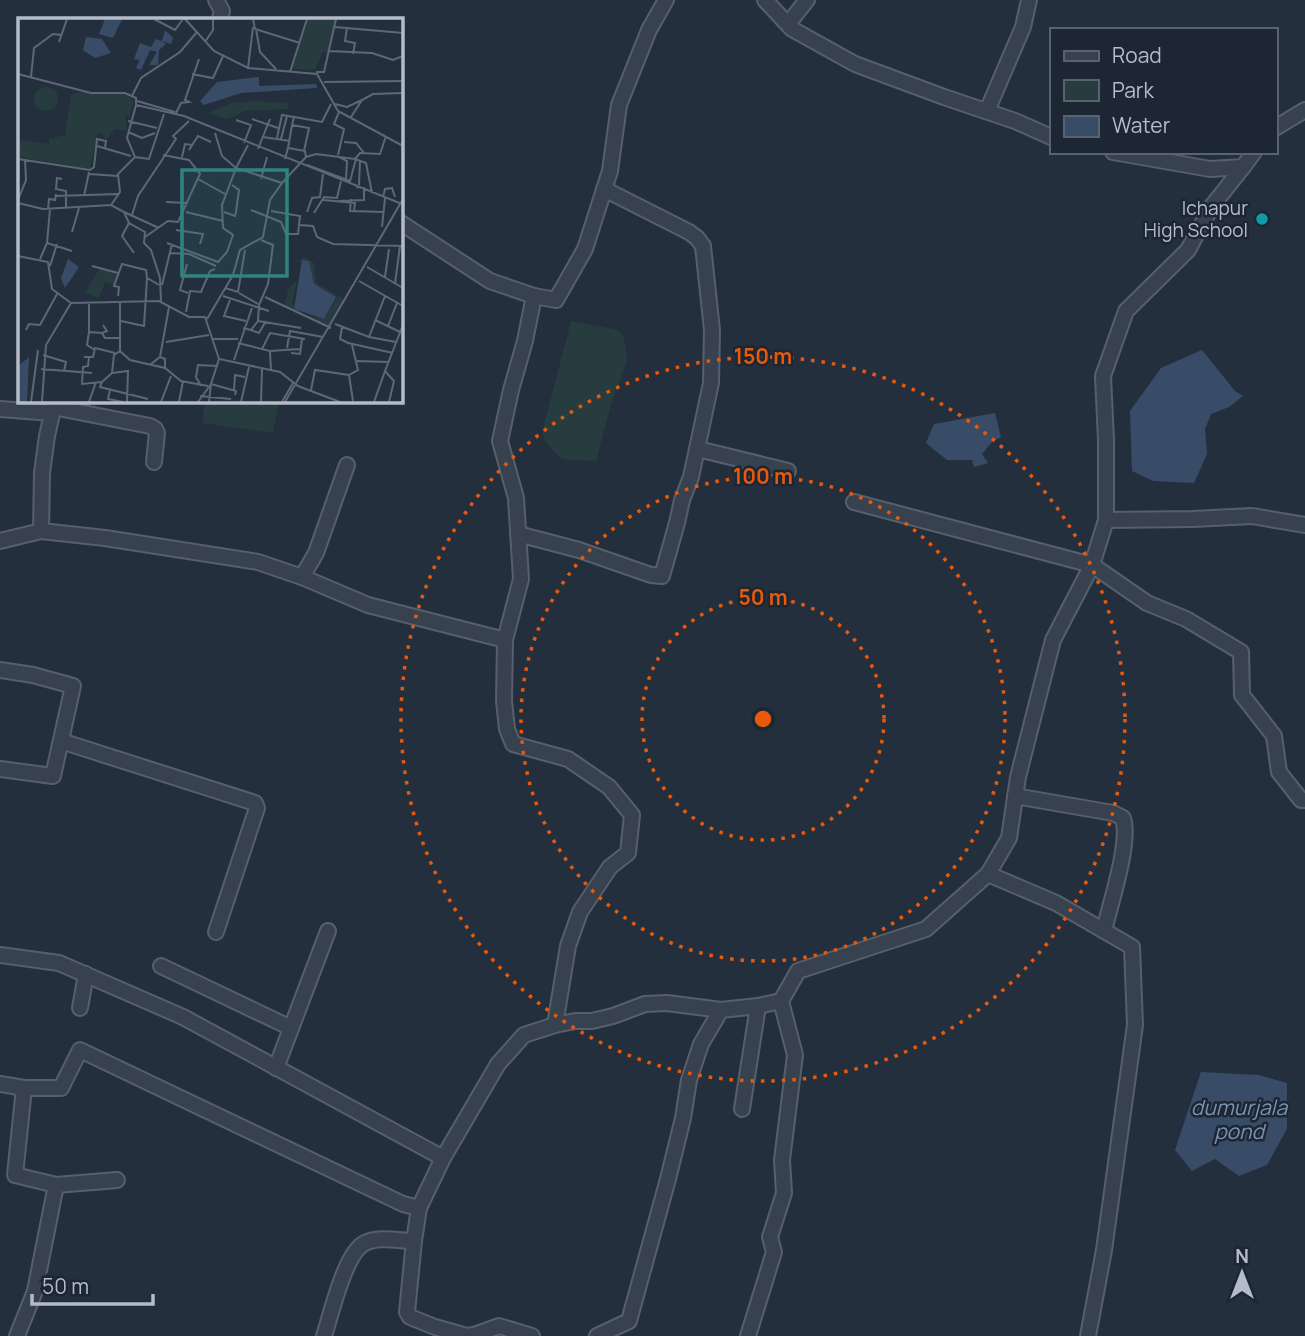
<svg xmlns="http://www.w3.org/2000/svg" width="1305" height="1336" viewBox="0 0 1305 1336" font-family="Manrope,sans-serif">
  <style>
    .green { fill: #263c3f }
    .water { fill: #394c67 }
    .lines { fill: none; stroke-linecap: round; stroke-linejoin: round }
    .minor-casing { stroke: #565f6c; stroke-width: 18 }
    .minor { stroke: #38414e; stroke-width: 14 }
    .ring { fill: none; stroke: #e8590c; stroke-width: 3.5; stroke-dasharray: 3.5 7 }
    .culture-dot { fill: #0f9aa8; stroke: #1d2633; stroke-width: 2.5 }
    .labels { text-anchor: middle; dominant-baseline: central; stroke-width: 5; stroke-linejoin: round; paint-order: stroke }
    .poi-label { font-size: 19px; fill: #b4bcc9; stroke: #1d2633; text-anchor: end }
    .water-label { font-size: 21px; font-style: italic; fill: #7c92b1; stroke: #1d2633 }
    .inset-road { fill: none; stroke: #5e6776; stroke-width: 2 }
    .view { fill: #308480; fill-opacity: 0.15; stroke: #308480; stroke-width: 3.5 }
    .inset-edge { fill: none; stroke: #b4bcc9; stroke-width: 3.5 }
    .centre { fill: #e8590c; stroke: #1d2633; stroke-width: 3.5 }
    .ring-label { font-size: 21px; text-anchor: middle; font-weight: bold; fill: #e8590c; stroke: #1d2633; stroke-width: 5; stroke-linejoin: round; paint-order: stroke }
  </style>
  <rect width="100%" height="100%" fill="#242f3e"/>
  <!-- green -->
  <g class="green">
    <path d="M571,321l47,9 6,7 3,24 -15,40 -16,60 -27,-1 -9,-2 -15,-17 -3,-8z"/>
    <path d="M205,401h74l-6,32 -71,-10z"/>
  </g>
  <!-- water -->
  <g class="water">
    <path d="M1202,350l33,41 8,5 -14,11 -18,7 -6,15 2,25 -13,29 -41,-2 -21,-10 -2,-60 31,-43z"/>
    <path d="M995,413l6,24 -9,5 -10,12 6,9 -14,4 -2,-7h-25l-21,-17 8,-19z"/>
    <path d="M1201,1072l58,3 28,8v46l-20,36 -28,11 -24,-17 -23,12 -17,-21z"/>
  </g>
  <g class="lines">
    <defs>
      <g id="minor">
        <path d="M216,0l6,11 -2,8"/>
        <path d="M765,0l27,29 63,35 89,33 71,24 36,16"/>
        <path d="M788,24l19,-24"/>
        <path d="M987,111l36,-84 6,-27"/>
        <path d="M1275,128l30,-18"/>
        <path d="M1113,152l97,17 33,-2 11,-15"/>
        <path d="M401,223l89,58 44,15"/>
        <path d="M53,407l97,19 5,3 2,4 -3,29"/>
        <path d="M0,409l52,4"/>
        <path d="M698,449l90,22"/>
        <path d="M854,502l238,63 55,38 39,16 55,33 1,43 32,41 5,36 22,28h4"/>
        <path d="M1106,520l87,-1 59,-3 53,9"/>
        <path d="M41,531l64,7 153,24 44,15 66,28 137,35"/>
        <path d="M518,534l61,16 72,25 11,1 15,-53 5,-23 9,-23 20,-94 1,-53 -9,-84 -6,-8 -8,-6 -85,-43"/>
        <path d="M0,541l41,-10 1,-58 5,-37 8,-35"/>
        <path d="M302,577l14,-24 31,-88"/>
        <path d="M0,670l33,5 40,11 -20,90 -53,-7"/>
        <path d="M61,741l194,62 2,5 -41,124"/>
        <path d="M1015,796l98,17 10,5c8,24 -13,86 -19,113"/>
        <path d="M988,874l68,29 76,44 3,78 -31,225 -16,86"/>
        <path d="M0,955l59,8 124,54 260,141 55,-94 26,-29 31,-10 20,-4h17l21,-5 32,-12 22,-1 54,7"/>
        <path d="M161,966l130,62"/>
        <path d="M80,1008l6,-34"/>
        <path d="M555,1025l13,-79 12,-34 30,-45 18,-14 4,-38 -23,-28 -41,-28 -55,-15 -6,-15 -3,-28 1,-61 16,-61 -5,-81 -16,-57 11,-51 14,-49 9,-45 22,4 29,-51 25,-78 9,-66 30,-75 17,-30"/>
        <path d="M276,1068l52,-137"/>
        <path d="M0,1084l24,4h37l19,-38 323,154 16,4"/>
        <path d="M24,1088l-9,87 41,10 61,-5"/>
        <path d="M742,1109l16,-103"/>
        <path d="M443,1158l-24,50 -5,33 -7,71 3,5 25,10 32,9 7,-1 25,-9 33,10"/>
        <path d="M17,1336l18,-45 21,-106"/>
        <path d="M324,1336c7,-21 21,-84 41,-93 14,-7 34,-2 49,-2"/>
        <path d="M597,1336l32,-15 39,-142 15,-61 6,-38 12,-36 20,-34 37,-4 23,-5 17,-30 128,-42 62,-55 21,-36 9,-61 35,-137 39,-75 14,-45v-80l-3,-64 23,-65 62,-61 24,-44 31,-39"/>
        <path d="M748,1336l26,-84 -4,-15 14,-44 -2,-33 13,-105 -14,-54"/>
      </g>
    </defs>
    <!-- minor casing -->
    <use href="#minor" class="minor-casing"/>
    <!-- minor -->
    <use href="#minor" class="minor"/>
  </g>
  <!-- distance rings -->
  <g class="ring">
    <circle cx="763" cy="719" r="121"/>
    <circle cx="763" cy="719" r="242"/>
    <circle cx="763" cy="719" r="362"/>
  </g>
  <!-- markers -->
  <circle class="culture-dot" cx="1262" cy="219" r="7"/>
  <g class="labels">
    <!-- poi labels -->
    <g class="poi-label">
      <text x="1248" y="208">Ichapur<tspan x="1248" dy="22">High School</tspan></text>
    </g>
    <!-- water labels -->
    <g class="water-label">
      <text x="1239" y="1107">dumurjala<tspan x="1239" dy="24">pond</tspan></text>
    </g>
  </g>
  <!-- overview -->
  <g transform="translate(18 18)">
    <rect width="385" height="385" fill="#242f3e"/>
    <path d="M290,1h28l-7,34 -6,-1 -8,18 -23,-1zM16 81a12 12 0 1 1 24 0a12 12 0 1 1-24 0ZM62,74l46,2 8,7 -5,16 -4,-3 2,17 -12,-2 -8,10 -9,-7 -8,37 -71,-12 -1,-17 31,4v-5l16,-4 6,-41zM236,83l32,2 3,6 -44,2 -18,8 -19,-6 23,-10zM286,239l10,6 2,20 28,16 -15,27 -28,-11 -16,-9 3,-17 9,-8 -5,22 12,12 20,4 13,-22 -23,-13 -5,-23 -12,1zM81,251l19,4 -4,12 -9,-3 -6,16 -14,-5z" fill="#263c3f"/>
    <path d="M87,1h17l-9,19 -14,-4zM147,12l8,8 -2,6 -9,-3 4,3 -7,6 -1,15h-9l8,-13 -7,-2 -9,20 -5,-2 4,-8 -6,-1 6,-16 11,4 5,-8 6,2zM68,19l16,2 9,14 -16,5 -12,-8zM241,59v9l57,-2 1,4 -76,5 -37,12 -4,-4 17,-19zM50,241l11,8 -14,21 -4,-10zM284,242l7,1 5,23 22,13 -12,22 -30,-10zM11,339l-2,45h-9v-36z" fill="#394c67"/>
    <path class="inset-road" d="M136,1l21,11 8,-11M167,1l29,32 34,17 69,6 21,37 65,35M235,1l2,10 45,14M317,9l68,6M329,10l-2,13 10,2 -2,11M238,11l4,23 16,17M41,24l8,-23M187,24l8,-12v-11M311,33l43,2 21,7 10,-4M230,50l5,-41M272,54l17,-53M298,54h8l12,-53M0,56l73,19h34l11,5v7l48,11 218,88M174,56l21,4 10,-22M13,59l3,-29 19,-14 9,1M306,64l79,-1M114,78l9,-18 39,-26 17,-20M119,83l38,11M317,86l12,3 15,-7M158,95l5,-10 8,-1 -4,-2 14,-41M333,99l11,-17 11,-6 30,-1M234,101l26,9M218,102l15,5 -7,18M110,103l29,7M110,114l14,6 13,-5M245,119l27,4M259,120l5,-23 12,2M263,121l6,-23M326,124l12,1 8,10M230,127l-12,23 46,15 24,-26 10,-3 39,5 5,-6 20,1 6,-18M79,128l34,10M270,130l4,-23M240,131l12,-30M171,132l9,-14 13,6M286,133l5,-23 -17,-3 2,-8 28,5 9,-18M320,137l6,-26 -10,-5 5,-12M117,139l14,2 15,-45M164,139l3,-13 8,1M321,139l8,4 -1,18M0,141l72,11 4,-3 3,-28 9,2 -1,6M267,141l3,-11 17,3 1,6M337,141l11,4 6,30M289,147l43,16 6,-22M71,156l29,2M44,161l-5,-1 -1,11 10,2v18M180,161l27,15M243,161l6,-22M341,167l1,-24M38,178l62,-2M66,178l5,-24M365,179l2,-8 7,-1 3,9M333,181l-1,12 34,1M0,182l8,-20 -1,-21M305,182l32,3 -1,8M320,183l26,-1v-12l-8,-1M148,184l21,1M0,185l25,6 68,-4 13,7 5,11 16,9 -1,11 7,7 9,28 1,23M93,187l9,-13 -2,-18 17,-17 -8,-19 9,-33M30,191l1,-10 6,1 1,-6M233,192l30,12 5,12h12l1,-9M253,193l29,5 -1,9 14,1 4,11 16,7 70,2M106,194l35,16M168,194l37,9M206,194l11,4 1,-4 3,-22 -7,-5M289,194l5,-14 8,-1 3,-23M296,195l10,-16 13,1 4,-17M114,197l6,-19 38,-57 -3,-3 16,-15M111,205l-7,13 12,17M364,209l3,-29M158,212l27,4 -3,10M54,214l7,-24M127,219l23,-16 10,1 22,-48 -11,-14 -26,-5M29,225l25,8M149,225l51,19 9,-10 6,-17 -10,-7 -1,-23 14,-37 -14,-12 -7,-23M151,235l20,1 27,12M0,238l30,6 4,27 19,14 88,-2 30,16h16l14,42 61,13 18,14 42,16M22,241l7,-16 3,-34M169,246l-7,26 8,3M32,248l7,-22M74,248l26,7M349,249l36,21M367,259l4,-28M341,263l44,25M377,266l5,-38M144,267l10,-41M207,270l13,4 7,-42M221,275l19,11M100,278l1,-9 -5,-1 8,-22 24,6 1,8M205,278l46,15M247,279l66,31M212,282l-6,16 22,5M102,284v49l10,9 35,8 16,13 27,5M71,286v28l13,1 5,-2 -4,-6M168,294l4,-21 11,1 9,-21 5,-2M189,301l26,-44 7,-25 23,-13 7,-37 12,-17M357,302l25,12M103,303l23,5 3,-48 12,7M240,303l43,7M317,306l34,13 16,-41M370,308l9,-23M324,309l-2,12 8,4 45,10M225,310l8,2 7,-9 1,-16 9,-21 5,-39 -12,-5M8,312l3,-6 11,1 17,-31M233,312l8,3 7,-12M71,314l-2,13 8,5M84,315l3,5h16M351,319l27,5M194,321h26M148,324l43,-7M220,325l32,8 1,20M334,327l6,25 -9,5 4,26M269,330l3,-17 33,6M244,331l8,-16 35,6M252,333l30,-2M273,335l9,1 2,-15M25,337l23,7 -2,9M66,339h9l2,-9 20,5M71,339l-1,9 -5,1 -1,17 20,-2 10,-9 2,-18 6,-4M142,339l9,-50M216,342l18,-52M339,343l32,1M133,346l9,-7 5,2v9M23,351l51,4M94,355l16,-2 -1,31M84,364l-2,5 48,12M183,368l-5,-9 2,-12 20,1M92,372l-2,9 15,3M216,372l1,-15 10,2M293,372l4,-20 34,5M182,378l31,3M13,384l7,-52M24,384l4,-57 25,-42M71,384l7,-20M143,384l10,-26M161,384l4,-21M180,384l13,-18 8,-25M191,384l2,-18 25,7 -1,4M223,384l8,-35M243,384l1,-33M264,384l11,-19M267,384l118,-203M356,384l11,-31M371,384l5,-21 -9,-10 18,-46"/>
    <path class="view" d="M164,152h105v106h-105z"/>
    <rect width="385" height="385" class="inset-edge"/>
  </g>
  <circle cx="763" cy="719" r="10" class="centre"/>
  <g class="ring-label">
    <text x="763" y="364">150 m</text>
    <text x="763" y="484">100 m</text>
    <text x="763" y="605">50 m</text>
  </g>
  <!-- legend -->
  <rect x="1050" y="28" width="228" height="126" fill="#1d2633" stroke="#59626f" stroke-width="2"/>
  <rect x="1064" y="51" width="35" height="10" fill="#38414e" stroke="#59626f" stroke-width="2"/>
  <text x="1112" y="63" font-size="21" fill="#b4bcc9">Road</text>
  <rect x="1064" y="80" width="35" height="21" fill="#263c3f" stroke="#59626f" stroke-width="2"/>
  <text x="1112" y="98" font-size="21" fill="#b4bcc9">Park</text>
  <rect x="1064" y="116" width="35" height="21" fill="#394c67" stroke="#59626f" stroke-width="2"/>
  <text x="1112" y="133" font-size="21" fill="#b4bcc9">Water</text>
  <!-- north arrow -->
  <g transform="translate(1242 1273)" stroke="#1d2633" stroke-width="5" paint-order="stroke">
  <path d="M0-5L12 26L0 18L-12 26Z" fill="#b4bcc9"/>
  <text y="-10" font-size="19" font-weight="bold" text-anchor="middle" fill="#b4bcc9">N</text>
  </g>
  <!-- scale -->
  <path d="M32 1294v10h121v-10" fill="none" stroke="#b4bcc9" stroke-width="3.5"/>
  <text x="42" y="1294" font-size="21" fill="#b4bcc9" stroke="#1d2633" stroke-width="5" paint-order="stroke">50 m</text>
</svg>
